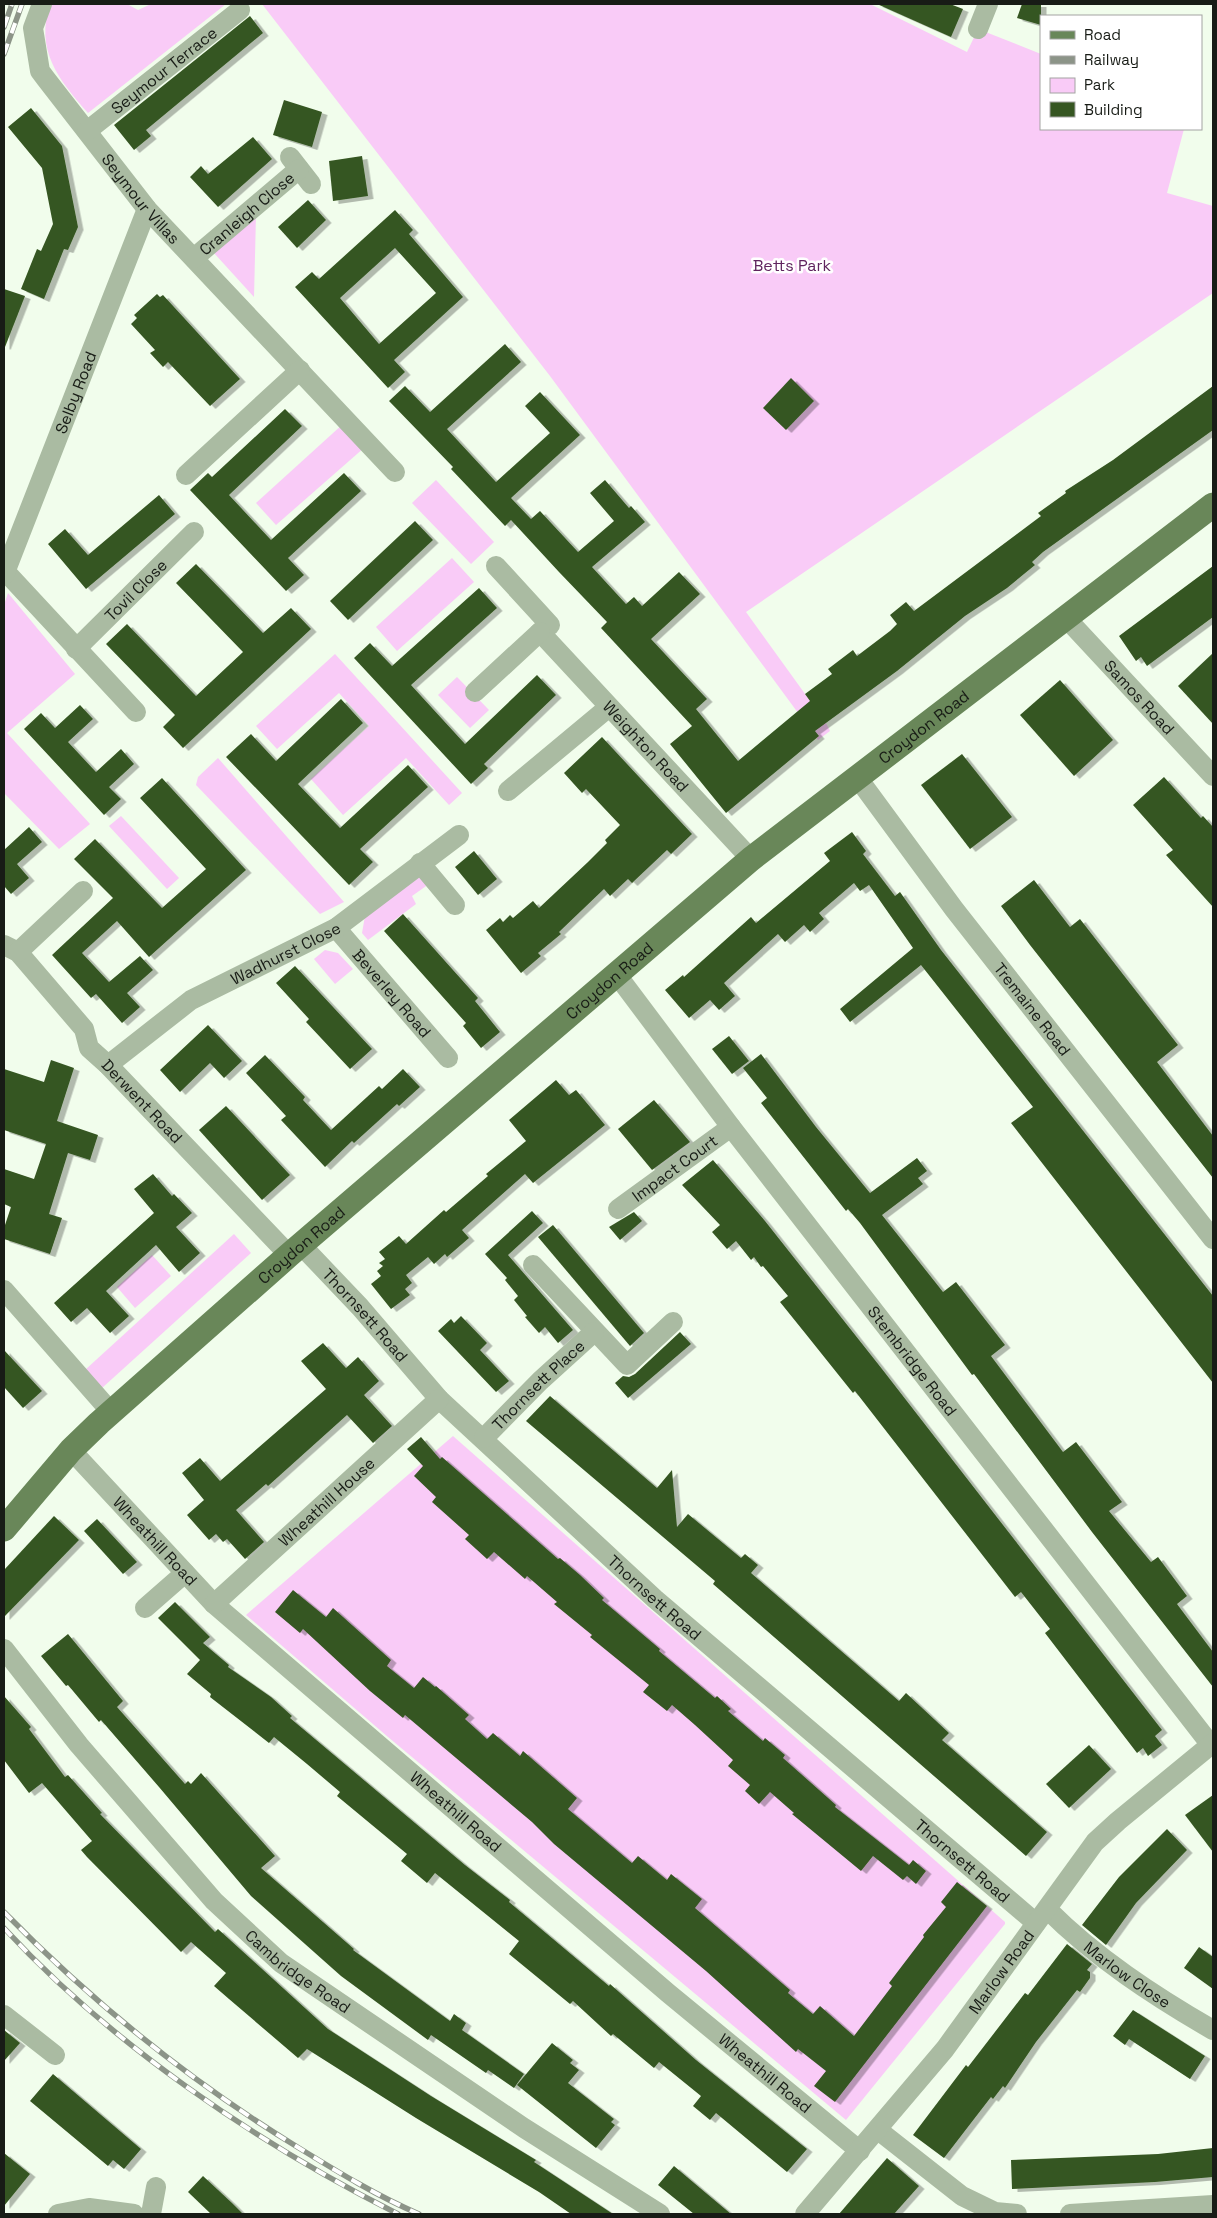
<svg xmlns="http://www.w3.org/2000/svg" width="1217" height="2218" viewBox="0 0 1217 2218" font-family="'Space Grotesk',sans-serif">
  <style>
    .green { fill: #f9cbf7 }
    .building { fill: #365622; fill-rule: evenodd; filter: url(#shadow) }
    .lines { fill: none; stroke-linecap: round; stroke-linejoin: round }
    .minor { stroke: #aabba2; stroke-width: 20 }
    .major { stroke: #698759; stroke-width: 25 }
    .rail-casing { stroke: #8c9488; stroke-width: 5.5 }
    .rail { stroke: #fff; stroke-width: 4; stroke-dasharray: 11; stroke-linecap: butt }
    .labels { text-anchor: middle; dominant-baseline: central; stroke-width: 5; stroke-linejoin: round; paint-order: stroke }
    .street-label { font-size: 16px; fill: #181c16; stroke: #fff }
    .park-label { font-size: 16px; fill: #60245f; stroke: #fff }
  </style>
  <defs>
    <filter id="shadow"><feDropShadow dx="5.5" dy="3" stdDeviation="0" flood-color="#0004"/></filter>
  </defs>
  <rect width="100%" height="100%" fill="#f1fdec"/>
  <!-- green -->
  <g class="green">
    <path d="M50,4h77l11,6 13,-6h75l-138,109c-30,-34 -53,-63 -38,-109z"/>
    <path d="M262,4h608l97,48 11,-23 63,25v75h143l-17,64 46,13v87l-467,319 80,111 4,8 -12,9 -268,-364z"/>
    <path d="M256,215l-2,82 -40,-44z"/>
    <path d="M343,424l22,23 -89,78 -20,-22z"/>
    <path d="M436,480l58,62 -23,22 -59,-61z"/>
    <path d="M452,558l22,24 -77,69 -21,-24z"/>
    <path d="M8,593l67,81 -68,59 83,91 -31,25 -55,-56v-188z"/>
    <path d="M335,654l127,139 -13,12 -43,-47 -63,57 -32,-36 58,-53 -30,-33 -62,56 -21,-23z"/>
    <path d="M457,677l32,33 -19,18 -32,-33z"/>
    <path d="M218,758l126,144 -24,12 -124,-129 2,-8z"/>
    <path d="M121,816l58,62 -12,11 -58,-63z"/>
    <path d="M415,874l14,10 -17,12 4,8 -48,36 -6,-7 3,-17z"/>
    <path d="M325,950l13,3 15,16 -18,15 -21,-25z"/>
    <path d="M234,1234l17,19 -149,135 -17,-18z"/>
    <path d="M152,1255l19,21 -36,32 -18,-21z"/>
    <path d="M453,1436l552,486v2l-159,196 -458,-383 -142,-122z"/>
  </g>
  <!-- building -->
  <g class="building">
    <path d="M877,4h73l13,5 -12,28z"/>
    <path d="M1022,4h19v21l-24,-7z"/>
    <path d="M250,16l13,17 -117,97 5,6 -17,14 -20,-25z"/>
    <path d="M284,100l38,12 -10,35 -39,-12z"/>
    <path d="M31,108l31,38 16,81 -10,23 -4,-1 -20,50 -23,-10 16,-40 4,2 12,-27 -11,-56 -34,-41z"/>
    <path d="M253,137l19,22 -54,48 -28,-30 11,-11 7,8z"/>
    <path d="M362,156l6,40 -35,5 -4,-40z"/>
    <path d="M308,200l18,20 -29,28 -19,-21z"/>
    <path d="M395,210l18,20 -4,4 54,63 -69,63 11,12 -17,16 -93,-101 17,-15 7,7zM395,248l41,45 -57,51 -39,-46z"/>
    <path d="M4,289l21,7 -20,51 -1,-1z"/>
    <path d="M157,294l3,3 3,-2 77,84 -30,27 -42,-44 -5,5 -13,-14 5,-3 -24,-26 6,-6 -3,-3z"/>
    <path d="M505,344l16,18 -74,67 49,53 54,-49 -25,-27 15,-14 40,43 -69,63 20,21 9,-8 38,41 36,-31 -24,-28 15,-13 24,28 2,-2 14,16 -53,45 34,37 8,-7 8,9 37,-34 21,22 -49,45 56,60 -11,10 42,52 72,-60 -5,-7 27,-20 -4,-5 25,-19 4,6 33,-25 7,-7 -7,-9 16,-13 8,9 127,-95 -3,-3 28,-20 -1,-2 48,-31 100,-74v44l-170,122 -11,10 3,3 -28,23 -42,28 -68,55 -82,60 4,5 -93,77 -56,-69 22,-18 -91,-98 6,-6 -48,-50 -48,-52 -6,6 -54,-57 2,-2 -64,-66 16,-15 25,26z"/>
    <path d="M791,378l23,23 -28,29 -23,-22z"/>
    <path d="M285,409l17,17 -73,69 42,45 73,-67 17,18 -73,67 16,17 -18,16 -96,-101 18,-17 4,4z"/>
    <path d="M159,495l16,19 -89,75 -38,-45 17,-15 23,26z"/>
    <path d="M415,521l18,19 -85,80 -18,-19z"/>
    <path d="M196,564l67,69 28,-25 20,21 -128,119 -20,-21 12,-12 -69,-71 21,-20 69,72 47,-44 -67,-69z"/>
    <path d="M1213,566v51l-66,49 -6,-9 -5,4 -17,-25z"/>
    <path d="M479,588l18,20 -86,77 54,59 72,-69 19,20 -72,69 4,4 -17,16 -117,-126 16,-15 22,23z"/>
    <path d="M1213,653v71l-35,-38z"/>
    <path d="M1060,680l53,60 -39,36 -54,-61z"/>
    <path d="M341,699l22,24 -65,61 42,44 68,-63 20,22 -68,62 13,13 -24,23 -123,-128 25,-23 25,27z"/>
    <path d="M80,705l13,14 -25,23 13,14 15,16 25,-23 13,15 -25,23 12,12 -17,16 -80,-86 17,-16 14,15z"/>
    <path d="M602,737l90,97 -21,20 -4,-4 -35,33 -4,-4 -18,17 -6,-7 -45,43 2,2 -23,19 3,3 -20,17 -35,-43 14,-12 3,4 7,-7 3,3 20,-17 6,7 49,-46 19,-19 -2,-3 15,-15 -34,-36 -4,4 -18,-20z"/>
    <path d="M962,754l50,63 -42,32 -49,-64z"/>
    <path d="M1164,777l37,41 2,-2 10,11v80l-47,-52 7,-5 -40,-45z"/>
    <path d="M162,778l84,92 -97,87 -32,-36 -35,32 27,29 31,-26 13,14 -26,23 13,14 -18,16 -26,-29 -5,4 -39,-43 61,-57 -39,-39 21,-20 67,69 44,-39 -66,-71z"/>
    <path d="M29,827l13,15 -25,22 12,14 -18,16 -7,-8v-36z"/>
    <path d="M852,832l14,19 -3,3 32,42 5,-4 41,58 272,346v87l-202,-260 22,-16 -112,-142 -71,57 -10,-13 73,-61 -44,-63 -9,6 -6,-8 -35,30 5,6 -14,13 -6,-7 -19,17 -7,-8 -54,49 11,13 -16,14 -9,-10 -21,18 -24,-28 18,-15 1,2 67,-60 5,6 74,-62 -6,-8z"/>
    <path d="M474,851l23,28 -19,16 -23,-28z"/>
    <path d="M1034,880l36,47 10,-8 98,126 -21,17 56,74v42l-183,-233 -29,-39z"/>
    <path d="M403,914l75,84 -3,3 25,31 -19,16 -18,-22 3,-3 -82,-92z"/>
    <path d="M295,966l77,83 -22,20 -44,-47 3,-3 -33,-36z"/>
    <path d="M208,1025l34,36 -18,17 -14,-15 -30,29 -20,-22z"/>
    <path d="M729,1036l20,25 -17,13 -20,-25z"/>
    <path d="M761,1054l55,73 54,66 47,-35 10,13 -9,7 5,6 -41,31 61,77 13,-10 49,63 -14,11 72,96 13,-10 46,60 -13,9 42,51 7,-5 29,39 -10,8 36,48v35l-121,-155 -118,-158 -2,1 -112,-152 -12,-14 -2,2 -85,-108 6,-5 -24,-30z"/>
    <path d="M265,1055l40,42 -2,3 28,30 48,-44 3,3 21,-20 17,18 -21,19 -2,-2 -43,39 -2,-2 -27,26 -44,-47 5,-4 -40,-43z"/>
    <path d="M51,1060l23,8 -17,53 41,14 -8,25 -22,-7 -19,61 13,4 -12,36 -46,-15v-11l7,-21 -7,-3v-35l30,10 12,-35 -42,-14v-61l40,13z"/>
    <path d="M556,1080l13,15 7,-5 29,35 -72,58 -8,-9 -63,56 7,8 -22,19 -2,-3 -11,10 -6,-7 -22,18 6,8 -7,6 5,6 -19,14 -20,-25 10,-8 -4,-5 6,-5 -4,-3 6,-4 -6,-7 20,-16 7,8 38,-34 2,2 42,-36 -2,-2 40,-33 -17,-21z"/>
    <path d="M654,1100l36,42 -38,28 -34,-41z"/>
    <path d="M226,1106l64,69 -28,25 -63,-70z"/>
    <path d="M713,1160l52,61 117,148 280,361 -7,6 7,9 -14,11 -5,-8 -6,5 -92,-120 5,-4 -29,-37 -6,5 -160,-206 -2,2 -48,-60 -25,-31 8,-6 -25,-30 -2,1 -7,-10 -3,3 -15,-19 -9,8 -15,-17 8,-7 -38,-40z"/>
    <path d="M153,1174l19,22 2,-2 18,19 -16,14 24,26 -21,19 -23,-27 -50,46 23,25 -19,17 -23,-25 -16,14 -17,-19 100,-90 -20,-24z"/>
    <path d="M532,1211l11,12 -35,32 65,75 -15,13 -13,-16 -6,6 -14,-16 2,-1 -13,-16 4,-4 -13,-16 2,-2 -22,-24z"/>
    <path d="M634,1212l8,9 -22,19 -11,-13z"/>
    <path d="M553,1225l91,108 -14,13 -92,-109z"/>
    <path d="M461,1316l26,27 -7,7 29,31 -13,11 -58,-61 13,-12 3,4z"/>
    <path d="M680,1332l11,12 -63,54 -13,-15 8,-7 6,1 6,-3z"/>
    <path d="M323,1343l23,25 12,-11 21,24 -15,14 28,31 -19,17 -26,-28 -79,71 -2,-2 -30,26 28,32 -19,17 -18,-20 -4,3 -7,-8 -7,6 -22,-25 17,-15 -22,-27 18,-15 20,23 106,-92 -25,-28z"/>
    <path d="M4,1350l38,41 -19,17 -19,-21z"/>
    <path d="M550,1396l107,92 15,-18 5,57 11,-13 53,44 4,-4 13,11 -7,8 148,128 7,-8 43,40 -7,7 105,92 -21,24 -313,-272 2,-3 -189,-160z"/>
    <path d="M421,1437l19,22 2,-2 116,102 2,-1 20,17 24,23 -2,2 58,49 -1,2 56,47 2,-2 14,13 -3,2 35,30 2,-3 20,17 -2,3 53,47 -1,2 74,58 4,-5 13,11 -10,13 -9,-8 -4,4 -30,-24 -12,15 -69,-57 2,-1 -24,-21 -11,12 -14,-13 5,-6 -22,-19 5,-6 -38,-35 -23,-20 -5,6 -24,-19 6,-7 -59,-48 2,-2 -38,-31 3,-2 -30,-26 -2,3 -31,-27 -7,7 -22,-20 4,-4 -37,-33 4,-5 -22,-21 9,-10 -16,-17z"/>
    <path d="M54,1516l25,24 -75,77v-47z"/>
    <path d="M97,1519l40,43 -14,12 -39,-43z"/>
    <path d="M293,1590l33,27 7,-9 58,52 -4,6 27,22 9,-11 12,10 1,-1 33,29 -4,4 22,20 6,-6 27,23 3,-5 54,47 -9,11 64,54 6,-7 29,24 4,-6 31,25 -7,9 95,82 -2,3 25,21 7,-8 34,30 38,-50 -3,-3 35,-46 -1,-2 23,-28 -5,-5 16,-20 30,24 -152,196 -21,-16 12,-15 -28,-22 -2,3 -90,-81 -152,-127 -22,-22 -127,-107 -2,3 -33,-27 -67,-62 -3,4 -25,-21z"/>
    <path d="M175,1602l35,35 -7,6 26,22 -1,2 43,30 21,19 -2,2 175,147 45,35 -1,2 100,84 1,-2 86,76 111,89 -20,23 -71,-59 -6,7 -17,-14 8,-10 -42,-34 -5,6 -41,-34 -2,2 -38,-35 -3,3 -61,-50 10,-13 -84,-68 -8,10 -26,-22 6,-7 -70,-58 3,-4 -33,-28 -33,-27 -5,6 -59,-46 1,-3 -24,-20 13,-14 -42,-42z"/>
    <path d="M68,1634l55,67 -6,6 68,77 3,-3 3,3 10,-11 74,83 -14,12 93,81 -1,1 97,71 4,-7 12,9 -4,7 62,44 -10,14 -26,-18 -2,3 -55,-38 -3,5 -87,-64 -90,-80 -92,-109 -58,-67 -2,2 -31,-37 -2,1 -25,-30z"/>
    <path d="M4,1696l27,31 -2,2 36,48 3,-2 34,38 -2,1 115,118 3,-3 110,100 103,67 105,64 -2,2 79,52h-42l-32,-22 -123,-74 -109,-69 -9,9 -69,-59 -15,-13 12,-13 -35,-31 -10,10 -94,-95 -6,-7 11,-9 -50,-58 -13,10 -25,-33z"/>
    <path d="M1089,1745l22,24 -42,39 -23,-24z"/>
    <path d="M1213,1795v57l-28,-37z"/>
    <path d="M1167,1829l20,21 -51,53 -30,42 -24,-20 37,-48z"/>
    <path d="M1067,1944l25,20 -5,6 3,2v6l-10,14 -3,-2 -41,52 -31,46 -2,-2 -10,13 -2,-2 -47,61 -31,-23 53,-70 2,2 57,-74 3,2z"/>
    <path d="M1199,1947l14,10v32l-29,-21z"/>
    <path d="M1133,2010l72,46 -15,23 -61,-40 -4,6 -12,-9z"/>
    <path d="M4,2030l16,13 -16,18z"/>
    <path d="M552,2043l21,17 -3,3 9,7 -11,13 46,36 -3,3 4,3 -19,23 -79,-63z"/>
    <path d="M53,2074l88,75 -17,20 -11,-9 -5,6 -78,-65z"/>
    <path d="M1213,2148v29l-58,5 -143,7 -1,-29 147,-6z"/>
    <path d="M4,2153l26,21 -26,32z"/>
    <path d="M887,2158l32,28 -25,28h-55z"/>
    <path d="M674,2166l26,22 31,26h-37l-36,-29z"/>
    <path d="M203,2176l29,27 11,11h-32l-23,-22z"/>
  </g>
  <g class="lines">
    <!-- minor -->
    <g class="minor">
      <path id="s1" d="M42,4l-9,24 7,43 6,8 101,130 248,263"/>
      <path d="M978,29l10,-25"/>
      <path id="s2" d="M87,131l153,-121"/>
      <path d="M290,157l21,27"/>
      <path id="s3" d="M194,258l105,-89"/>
      <path d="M186,475l114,-105"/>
      <path id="s4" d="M496,566l54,59 -10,7 211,227"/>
      <path d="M5,571l131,141"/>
      <path id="s5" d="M4,575l143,-366"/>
      <path id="s6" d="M1066,618l147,158"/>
      <path id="s7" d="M76,649l118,-117"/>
      <path d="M475,692l65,-60"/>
      <path id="s8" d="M857,777l97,132 259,330"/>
      <path d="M508,791l101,-84"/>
      <path d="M420,863l35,42"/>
      <path id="s9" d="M336,928l112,130"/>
      <path id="s10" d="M4,945l14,7 66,77 5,19 19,17 181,190"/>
      <path d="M18,952l65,-61"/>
      <path id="s11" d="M617,975l114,152 480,618"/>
      <path id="s12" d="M108,1065l83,-65 145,-72 123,-93"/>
      <path id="s13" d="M618,1209l113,-82"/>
      <path id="s14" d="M301,1245l59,62 79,92 216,200 381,324"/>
      <path d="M533,1265l94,100 46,-43"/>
      <path d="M4,1290l107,122"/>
      <path id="s15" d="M484,1438l56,-57 54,-49"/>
      <path id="s16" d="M71,1450l143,154 454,389 192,158"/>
      <path id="s17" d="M214,1604l225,-205"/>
      <path d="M145,1608l40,-35"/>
      <path id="s18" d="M4,1649l75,96 135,156 67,62 243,165 136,86"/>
      <path id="s19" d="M1047,1909c49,49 107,87 166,121"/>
      <path d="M4,2015l51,40"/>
      <path d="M878,2130l84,66 33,16 22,2"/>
      <path d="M58,2214l31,-6 45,6"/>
      <path d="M151,2214l5,-27"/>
      <path id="s20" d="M805,2214l140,-165 150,-207 23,-21 95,-78"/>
      <path d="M1070,2214l143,-9"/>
    </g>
    <!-- major -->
    <path class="major" id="s21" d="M4,1529l67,-79 28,-27 190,-168 462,-396 462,-354"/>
    <defs>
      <g id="rail">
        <path d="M4,27l8,-23"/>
        <path d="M4,54l18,-50"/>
        <path d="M4,1912c89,91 187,170 295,236 39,24 78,48 120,66"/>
        <path d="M4,1928c107,116 253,215 394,286"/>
      </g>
    </defs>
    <!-- rail casing -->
    <use href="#rail" class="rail-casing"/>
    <!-- rail -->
    <use href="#rail" class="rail"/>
  </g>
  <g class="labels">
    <!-- street labels -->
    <g class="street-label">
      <text stroke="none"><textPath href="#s2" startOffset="98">Seymour Terrace</textPath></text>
      <text stroke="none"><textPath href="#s1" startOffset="232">Seymour Villas</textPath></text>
      <text stroke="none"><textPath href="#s3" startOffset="69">Cranleigh Close</textPath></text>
      <text stroke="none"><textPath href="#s5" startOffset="196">Selby Road</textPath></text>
      <text stroke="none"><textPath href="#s7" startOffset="84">Tovil Close</textPath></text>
      <text stroke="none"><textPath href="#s6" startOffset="108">Samos Road</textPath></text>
      <text stroke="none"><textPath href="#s21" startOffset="1222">Croydon Road</textPath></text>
      <text stroke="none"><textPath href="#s4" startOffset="248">Weighton Road</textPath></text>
      <text stroke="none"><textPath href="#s12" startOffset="211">Wadhurst Close</textPath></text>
      <text stroke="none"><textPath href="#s21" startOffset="818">Croydon Road</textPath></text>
      <text stroke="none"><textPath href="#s9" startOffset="86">Beverley Road</textPath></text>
      <text stroke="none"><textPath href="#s8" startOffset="291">Tremaine Road</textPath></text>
      <text stroke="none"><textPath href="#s10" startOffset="212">Derwent Road</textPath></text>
      <text stroke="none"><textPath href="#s13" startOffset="70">Impact Court</textPath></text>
      <text stroke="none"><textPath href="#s21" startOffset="412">Croydon Road</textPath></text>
      <text stroke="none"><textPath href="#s14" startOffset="95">Thornsett Road</textPath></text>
      <text stroke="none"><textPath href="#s11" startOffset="486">Stembridge Road</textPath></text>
      <text stroke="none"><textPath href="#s15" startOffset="76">Thornsett Place</textPath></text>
      <text stroke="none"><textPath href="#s17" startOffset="152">Wheathill House</textPath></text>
      <text stroke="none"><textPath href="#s16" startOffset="124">Wheathill Road</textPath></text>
      <text stroke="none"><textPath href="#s14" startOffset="500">Thornsett Road</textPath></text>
      <text stroke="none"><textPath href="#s16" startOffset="529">Wheathill Road</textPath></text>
      <text stroke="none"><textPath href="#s14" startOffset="905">Thornsett Road</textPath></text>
      <text stroke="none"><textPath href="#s18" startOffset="438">Cambridge Road</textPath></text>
      <text stroke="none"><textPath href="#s20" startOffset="312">Marlow Road</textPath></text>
      <text stroke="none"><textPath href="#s19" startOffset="104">Marlow Close</textPath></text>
      <text stroke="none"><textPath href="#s16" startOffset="934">Wheathill Road</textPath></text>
    </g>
    <!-- park labels -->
    <g class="park-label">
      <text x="792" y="265">Betts Park</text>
    </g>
  </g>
  <!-- border -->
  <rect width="1217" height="2218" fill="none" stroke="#181c16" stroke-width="10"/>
  <!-- legend -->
  <rect x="1040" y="15" width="162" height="115" fill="#ffffff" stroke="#a3a4a2"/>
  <rect x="1050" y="31" width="25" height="8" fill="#698759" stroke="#a3a4a2"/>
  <text x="1084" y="40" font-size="15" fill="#181c16">Road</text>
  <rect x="1050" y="56" width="25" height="8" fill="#8c9488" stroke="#a3a4a2"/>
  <text x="1084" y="65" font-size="15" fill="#181c16">Railway</text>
  <rect x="1050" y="78" width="25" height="15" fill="#f9cbf7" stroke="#a3a4a2"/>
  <text x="1084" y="90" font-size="15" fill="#181c16">Park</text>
  <rect x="1050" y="102" width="25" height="15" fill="#365622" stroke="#a3a4a2"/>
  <text x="1084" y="115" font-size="15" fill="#181c16">Building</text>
</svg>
